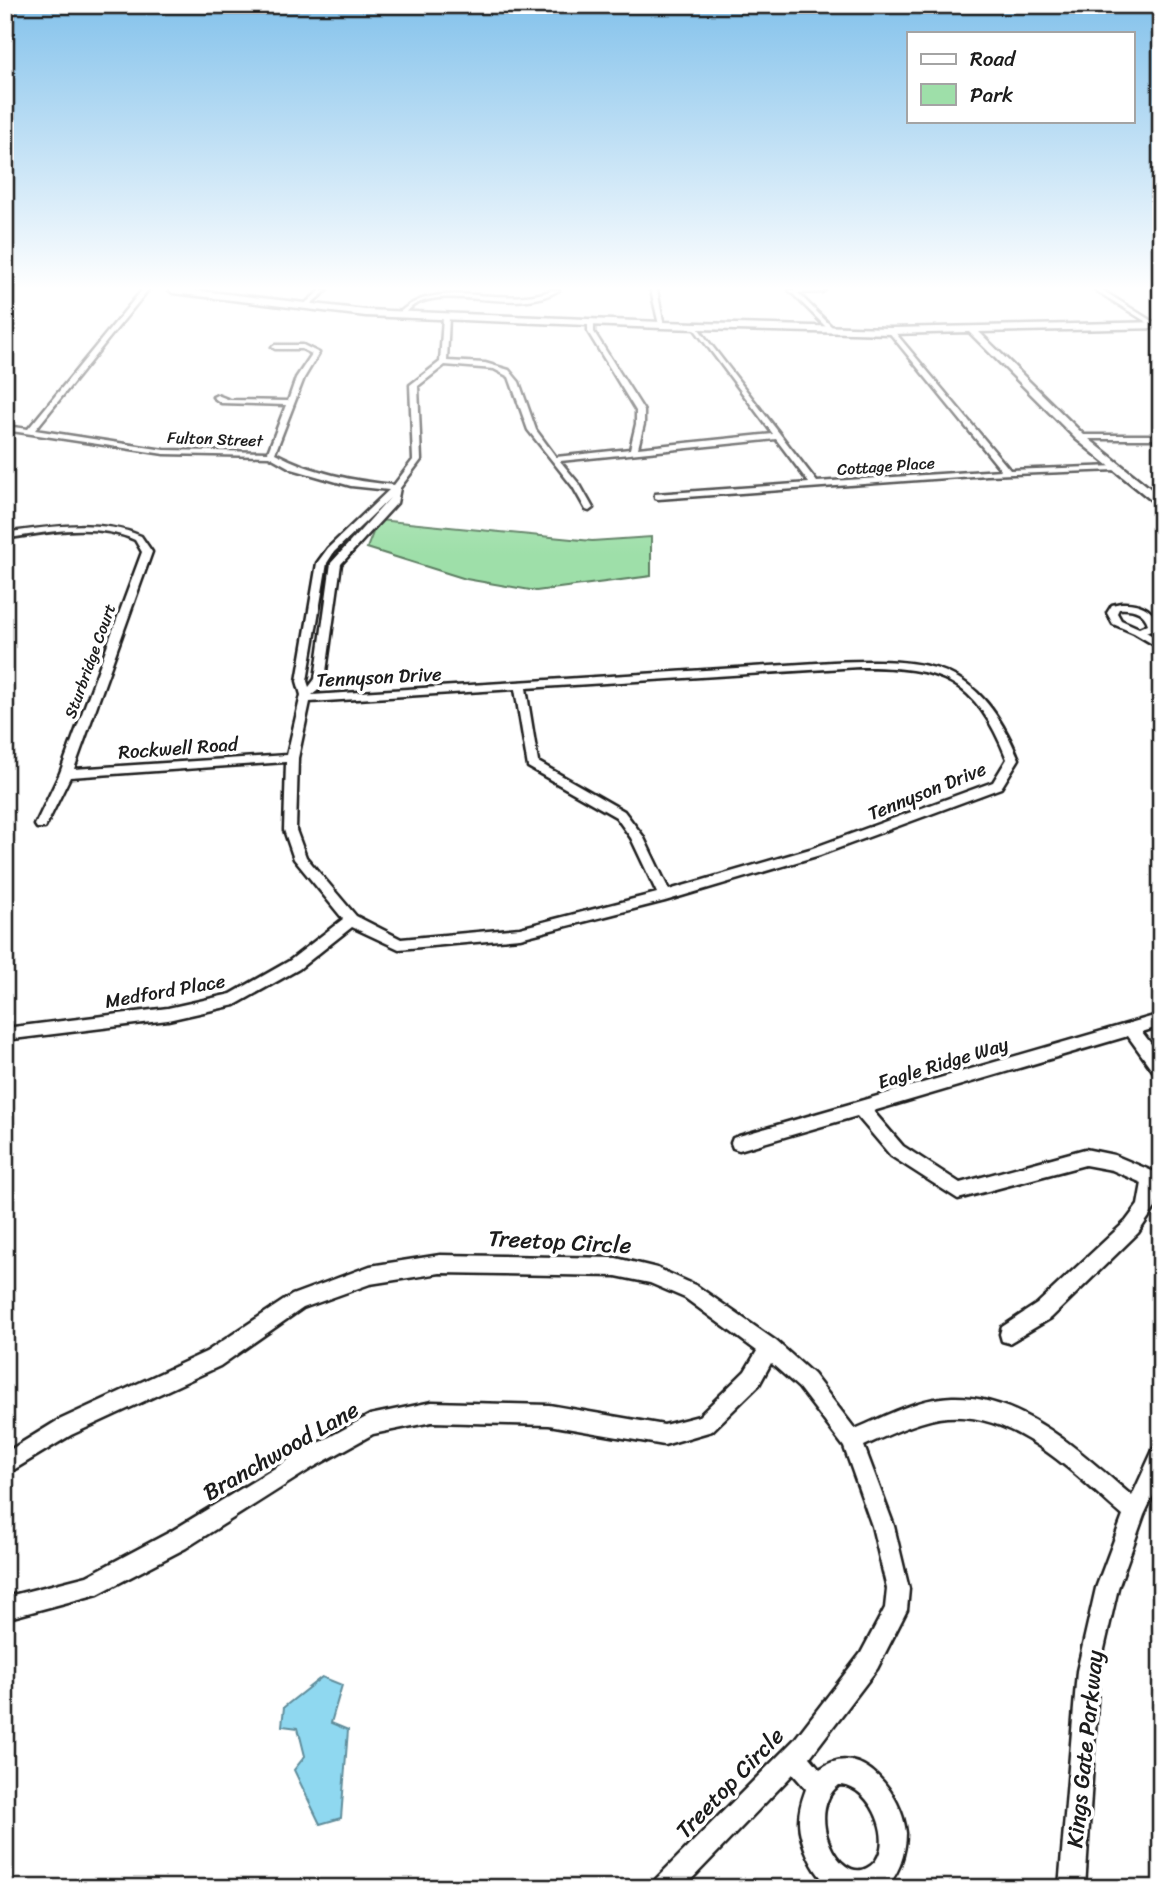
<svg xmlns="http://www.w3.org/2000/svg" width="1166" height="1893" viewBox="0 0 1166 1893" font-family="Sriracha,sans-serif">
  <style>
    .green { fill: #9edfa9; stroke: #5d7e62; stroke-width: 2 }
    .water { fill: #8fd8f0; stroke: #618d9b; stroke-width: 2 }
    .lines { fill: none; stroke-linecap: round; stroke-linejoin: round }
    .street-casing { stroke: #1c1c1c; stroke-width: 5 }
    .secondary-casing { stroke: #1c1c1c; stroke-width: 5 }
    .street { fill: #fff; fill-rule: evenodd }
    .secondary { fill: #fff; fill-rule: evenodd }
    .labels { text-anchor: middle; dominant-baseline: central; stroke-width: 7; stroke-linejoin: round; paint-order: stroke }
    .far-street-label { font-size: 16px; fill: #1c1c1c; stroke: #fff }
    .street-label { font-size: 19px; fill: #1c1c1c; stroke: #fff }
    .near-street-label { font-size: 23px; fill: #1c1c1c; stroke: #fff }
  </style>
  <rect width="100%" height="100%" fill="#fff"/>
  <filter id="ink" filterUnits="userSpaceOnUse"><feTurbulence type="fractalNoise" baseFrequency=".0143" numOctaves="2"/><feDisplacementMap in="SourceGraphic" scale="14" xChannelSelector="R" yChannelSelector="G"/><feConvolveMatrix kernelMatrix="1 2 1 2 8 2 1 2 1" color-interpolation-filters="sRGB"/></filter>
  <g filter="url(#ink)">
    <!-- green -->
    <path class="green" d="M378,520l214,21 59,-4v39l-115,15 -70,-12 -99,-31z"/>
    <!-- water -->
    <path class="water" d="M322,1677l20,8 -11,38 17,7 -7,88 -21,6 -26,-54 11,-14 -7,-28 -16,-2 2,-19z"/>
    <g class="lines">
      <defs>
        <g id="street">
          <path d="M142,290h6l-113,140 129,20 104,2 18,-47 -65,-2 -8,-6 4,-2 13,5 58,1 8,-23 16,-24 -10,-5h-27l-3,-2 3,-2h28l16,8 -15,25 -29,75c38,20 77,28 119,32l19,-25 -3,-75 30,-23 3,-45 3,-2 3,2 -2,44 38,2 24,7 10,12 17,48 20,27 74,-8 6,-25v-13l-48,-79v-10l3,-2 3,2v10l50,79v13l-6,24 135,-14 -80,-107 2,-3 122,158 184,-12 -113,-139 5,-1 117,140 106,-4 4,2 -4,2 -129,5 -329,24 -3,-1v-4l154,-11 -33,-44 -216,22 20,24 13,23 -4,3 -3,-1 -13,-23 -45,-57 -19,-53 -15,-8 -49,-4 -27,21 3,74 -21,28 -3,15 -56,61 -16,115 -4,9 -9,7 521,-33c96,-4 145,-1 186,97l-18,29 -181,67 -155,46 -145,37 -121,11 -47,-22 -53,42 -64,36 -67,15 -163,20v-12l163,-20 63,-14 58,-33 54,-42 -49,-60 -10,-29 2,-68 -216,15 -25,51h-8l-2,-3 25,-52 82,-221 -7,-12c-40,-18 -88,-8 -130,-1v-6c44,-6 94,-15 136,3l11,16 -78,217 213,-14 14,-60 -4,-14 20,-118 11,-15 61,-58 -38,-4 -59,-17 -23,-13 -105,-2 -159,-24v-4l23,3zM390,498l-59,65 -16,116 -6,8 -2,-6 20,-118 7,-11zM859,667c82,0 116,11 148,92l-14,23 -183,67 -141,41 -26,-54 -19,-25 -86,-49 -12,-74zM515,689l13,78 88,50 15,21 26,55 -137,35 -119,11 -45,-23 -50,-59 -10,-27 2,-72 12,-56z"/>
          <path d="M321,290h6l-21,18h-4v-2z"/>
          <path d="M552,290h7c-42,26 -107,-6 -145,15 -4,3 -8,8 -12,11l-5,-1c39,-41 107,-5 155,-25z"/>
          <path d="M651,290h6l7,36 -5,-1z"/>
          <path d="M789,290h36l-3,2 -24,1 36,36v2h-4z"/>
          <path d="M1095,290h7l56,35 -5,1z"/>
          <rect x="1077" y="435" width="84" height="4"/>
          <path d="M1121,603c18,-1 32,5 38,23l-13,6 15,9v8l-27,-16 -21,-9 -6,-11 5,-8zM1119,609c13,-1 25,2 29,15l-9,4 -18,-8 -4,-7z"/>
          <path d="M1161,1014v12l-19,6 19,25v19l-5,-1 -28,-39 -255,75 30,35 57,37 125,-34 29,6 38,16 9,1v16l-3,-1 -3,21 -17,25 -87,85 -42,25 -7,-2 -2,-7 2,-7 35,-23 89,-83 12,-16 4,-22 -30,-13 -27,-5 -127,34 -67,-43 -34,-40 -118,34 -6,-2 -2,-5 2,-5 6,-2z"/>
          <path d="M440,1255l176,3 41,10 40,18 79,55 37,33 42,55c31,-13 63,-31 97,-32 71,-2 130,57 180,99l22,-48 7,-3v34l-17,36 -26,73 -19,83 -14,217h-26l18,-217 19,-83 27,-72c-50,-43 -111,-109 -184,-98 -26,5 -51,17 -75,28l30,80 15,63 -2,21 -30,59 -67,88 10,12c41,-31 83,27 86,64 0,11 -2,21 -6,32 -3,7 -8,18 -15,21 -8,4 -23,2 -32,2 -5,0 -12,1 -16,0 -22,-5 -38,-48 -38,-67 0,-12 3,-21 7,-32l-13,-15 -110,114h-31l4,-9 138,-139 67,-87 24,-45 2,-19 -15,-63 -28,-79 -45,-59 -28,-25 -12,22 -47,46 -48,14 -115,-20 -117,-3 -59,12 -61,34 -126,80 -88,46 -93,25v-22l82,-21 83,-44 128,-78 72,-39 62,-13 117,3 115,20 35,-9 46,-45 12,-20 -72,-53 -35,-15 -34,-7 -176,-3 -70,11 -67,24 -83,58 -149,69 -66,40v-22l52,-32 149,-69 86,-57 78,-29zM839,1785c35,0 60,66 28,83 -29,16 -63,-56 -28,-83z"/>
        </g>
        <path id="secondary" d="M169,290h24l173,20 296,12 229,6 270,-6v6l-182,4 105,103 77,62v11l-85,-69 -107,-107 -78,2 -229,-6 -296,-12 -193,-23z"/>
      </defs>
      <!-- street casing -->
      <use href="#street" class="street-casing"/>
      <!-- secondary casing -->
      <use href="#secondary" class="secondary-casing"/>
      <!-- street -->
      <use href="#street" class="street"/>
      <!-- secondary -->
      <use href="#secondary" class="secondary"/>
    </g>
  </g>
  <!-- sky -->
  <linearGradient id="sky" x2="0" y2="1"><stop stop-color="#84c2eb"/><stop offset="0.52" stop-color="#fff"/><stop offset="1" stop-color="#fff" stop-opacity="0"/></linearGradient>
  <rect width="1166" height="555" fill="url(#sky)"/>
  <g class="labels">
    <!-- far-street labels -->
    <g class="far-street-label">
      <text transform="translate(215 439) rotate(2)">Fulton Street</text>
      <text transform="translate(886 466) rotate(-4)">Cottage Place</text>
      <text transform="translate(90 661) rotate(-70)">Sturbridge Court</text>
    </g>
    <!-- street labels -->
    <g class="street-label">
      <text transform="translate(379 677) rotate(-3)">Tennyson Drive</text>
      <text transform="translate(178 748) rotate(-4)">Rockwell Road</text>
      <text transform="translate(927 791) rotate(-22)">Tennyson Drive</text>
      <text transform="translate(165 991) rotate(-10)">Medford Place</text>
      <text transform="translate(943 1063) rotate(-17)">Eagle Ridge Way</text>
    </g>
    <!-- near-street labels -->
    <g class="near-street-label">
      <text transform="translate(560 1242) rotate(3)">Treetop Circle</text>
      <text transform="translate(281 1451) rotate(-30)">Branchwood Lane</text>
      <text transform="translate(1085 1749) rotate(-84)">Kings Gate Parkway</text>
      <text transform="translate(730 1783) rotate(-46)">Treetop Circle</text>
    </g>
  </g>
  <!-- margin -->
  <rect width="1166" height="1893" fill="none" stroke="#fff" stroke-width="28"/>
  <rect x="14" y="14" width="1138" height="1865" fill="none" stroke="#1c1c1c" stroke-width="2.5" filter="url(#ink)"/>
  <!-- legend -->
  <rect x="907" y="32" width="228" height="91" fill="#ffffff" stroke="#a4a4a4" stroke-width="2"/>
  <rect x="921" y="54" width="35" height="10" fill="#ffffff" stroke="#a4a4a4" stroke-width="2"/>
  <text x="970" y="66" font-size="21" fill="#1c1c1c">Road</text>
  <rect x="921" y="84" width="35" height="21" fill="#9edfa9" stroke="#a4a4a4" stroke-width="2"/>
  <text x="970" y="102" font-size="21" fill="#1c1c1c">Park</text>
</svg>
